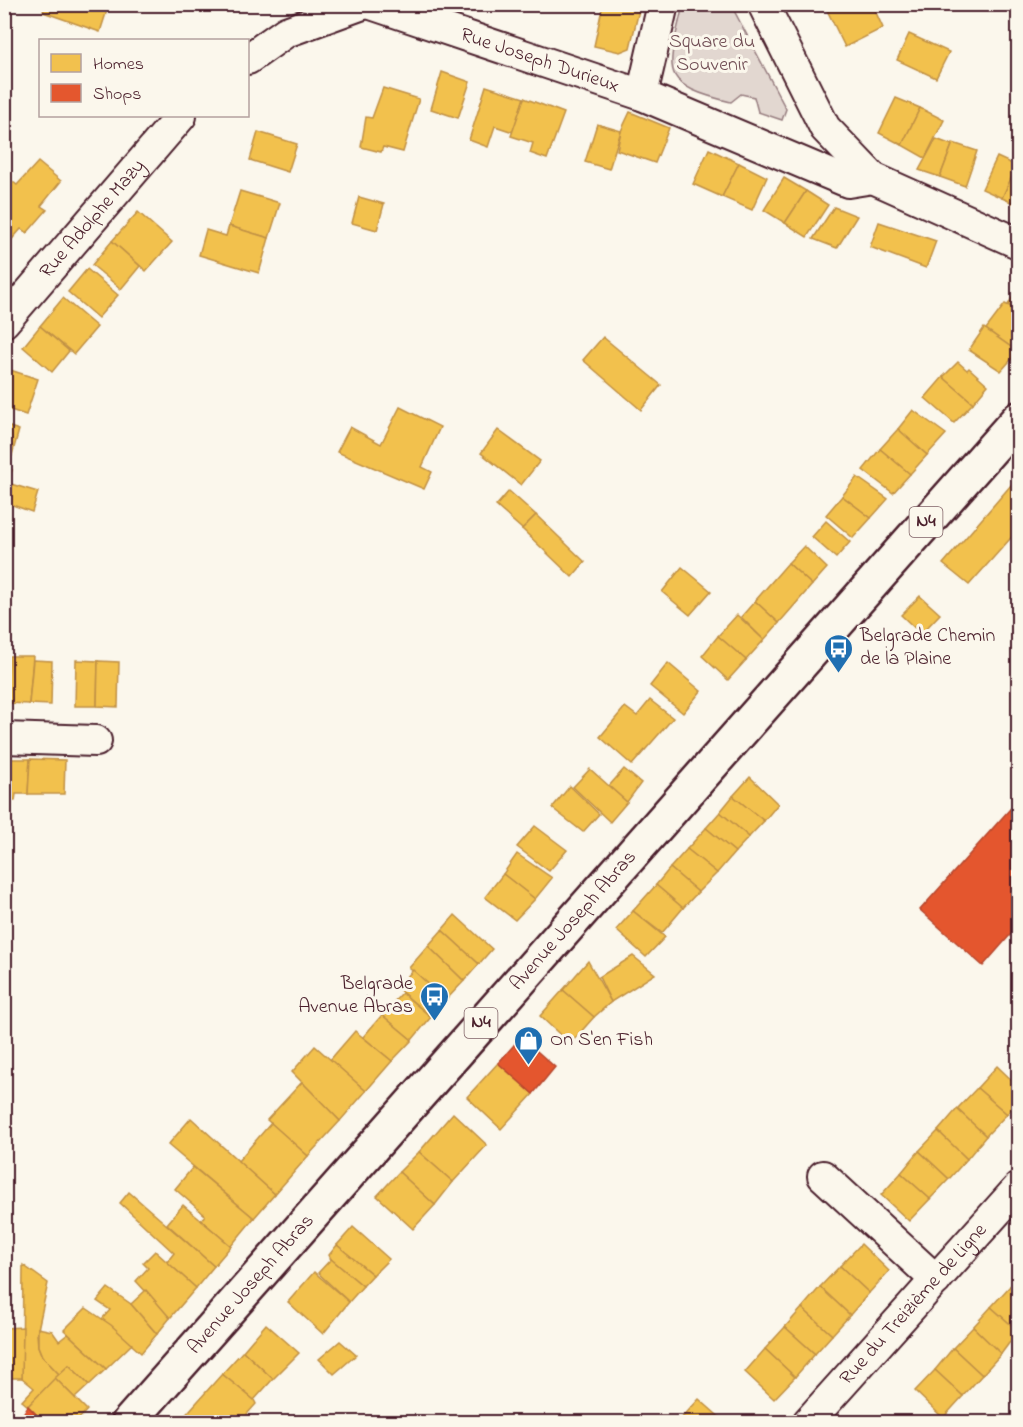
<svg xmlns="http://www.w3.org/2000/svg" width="1023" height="1427" viewBox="0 0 1023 1427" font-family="'Indie Flower',sans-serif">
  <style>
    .green { fill: #e2d7d0; stroke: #967b7e; stroke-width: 1.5 }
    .homes { fill: #f2c14e; stroke: #c09044; stroke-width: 1.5 }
    .shops { fill: #e4572e; stroke: #b6462d; stroke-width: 1.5 }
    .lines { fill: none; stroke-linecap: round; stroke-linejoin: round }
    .minor-casing { stroke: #4a1f2b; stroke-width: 34 }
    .major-casing { stroke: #4a1f2b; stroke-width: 38 }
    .minor { stroke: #fbf7ec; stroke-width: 30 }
    .major { stroke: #fbf7ec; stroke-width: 33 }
    .labels { text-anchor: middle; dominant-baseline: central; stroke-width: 6; stroke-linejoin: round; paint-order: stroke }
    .shield { fill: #fbf7ec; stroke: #7f6065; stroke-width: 1.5 }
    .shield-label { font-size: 18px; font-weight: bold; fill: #4a1f2b }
    .park-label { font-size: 20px; fill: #704d54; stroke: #fbf7ec }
    .street-label { font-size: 20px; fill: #4a1f2b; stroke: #fbf7ec }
    .poi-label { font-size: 20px; fill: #4a1f2b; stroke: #fbf7ec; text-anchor: start }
  </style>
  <rect width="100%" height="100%" fill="#fbf7ec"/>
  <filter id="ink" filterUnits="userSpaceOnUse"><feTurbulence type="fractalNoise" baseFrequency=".0167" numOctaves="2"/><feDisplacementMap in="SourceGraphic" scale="12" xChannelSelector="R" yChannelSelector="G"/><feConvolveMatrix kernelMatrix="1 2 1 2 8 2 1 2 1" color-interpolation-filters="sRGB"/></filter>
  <g filter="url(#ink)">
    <!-- green -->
    <path class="green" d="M683,5h48l55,104 -4,11 -24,-8 -4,-15 -13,-3 -10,8c-75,-18 -63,-31 -48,-97z"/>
    <!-- homes -->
    <g class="homes">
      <path d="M45,4h64l-9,28 -57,-20z"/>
      <path d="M603,4h15l21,6 -9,38 -10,4 -26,-6z"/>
      <path d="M618,4h23l-2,6z"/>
      <path d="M824,4h48l11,24 -38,19z"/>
      <path d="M909,34l40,18 -13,26 -39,-18z"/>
      <path d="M442,72l28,10 -12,36 -27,-9z"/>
      <path d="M486,86l38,12 -11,34 -18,-6 -7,21 -19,-7z"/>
      <path d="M383,88l36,11 -16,53 -20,-5 -2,5 -20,-5 5,-30 6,1z"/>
      <path d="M524,98l40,15 -17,46 -17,-6 3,-10 -22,-7z"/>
      <path d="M896,98l24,10 -18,37 -23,-12z"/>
      <path d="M920,108l24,12 -19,38 -23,-13z"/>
      <path d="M630,112l39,16 -14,35 -38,-13 4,-19z"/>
      <path d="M597,124l24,7 -12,38 -24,-7z"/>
      <path d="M258,132l39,12 -9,28 -38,-12z"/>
      <path d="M936,139l16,6 -12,32 -21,-7z"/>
      <path d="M953,143l24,8 -12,35 -25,-9z"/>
      <path d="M709,149l30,14 -17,34 -29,-13z"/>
      <path d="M997,157l20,9 -15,32 -20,-9z"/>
      <path d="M38,162l23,19 -20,25 6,4 -20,23 -6,-4 -14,16 -3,-3v-67l13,10z"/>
      <path d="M739,163l28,14 -15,33 -30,-13z"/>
      <path d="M1018,163v42l-16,-7z"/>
      <path d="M784,178l22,13 -21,32 -21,-13z"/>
      <path d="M240,191l40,12 -11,35 -40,-12z"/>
      <path d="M806,191l22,14 -21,32 -22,-14z"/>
      <path d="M359,197l25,7 -7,26 -25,-7z"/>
      <path d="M834,207l23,9 -20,32 -24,-9z"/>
      <path d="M138,212l34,30 -26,29 -34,-30z"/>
      <path d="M879,222l57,19 -10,27 -56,-21z"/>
      <path d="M229,226l40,12 -10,35 -60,-18 7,-25 20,6z"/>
      <path d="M112,241l28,25 -19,23 -29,-24z"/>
      <path d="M87,269l31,26 -20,23 -30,-26z"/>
      <path d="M1018,288v22l-10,-5z"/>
      <path d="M63,298l34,29 -23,27 -34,-28z"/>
      <path d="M1005,304l13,6v42l-32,-23z"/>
      <path d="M40,326l29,25 -17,21 -29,-25z"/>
      <path d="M984,328l34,24 -17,19 -32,-21z"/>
      <path d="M603,337l58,48 -20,25 -58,-50z"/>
      <path d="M958,362l9,8 2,-2 19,17 -15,18 -30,-26z"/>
      <path d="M4,368l34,11 -12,36 -22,-7z"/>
      <path d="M943,377l30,26 -19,20 -29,-25z"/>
      <path d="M400,407l40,20 -18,40 10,5 -8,17 -87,-37 13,-25 31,17z"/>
      <path d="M913,410l33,24 -19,21 -29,-26z"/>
      <path d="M4,425l15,5 -7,25 -8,-2z"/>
      <path d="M898,429l29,26 -17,19 -30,-25z"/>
      <path d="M498,430l42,31 -19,24 -40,-32z"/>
      <path d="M880,449l30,25 -17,19 -30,-23z"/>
      <path d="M4,453l8,2 -4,13 4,2 -4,13 -4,-1z"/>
      <path d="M857,477l31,22 -17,19 -29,-22z"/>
      <path d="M1018,477v53l-49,55 -26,-21z"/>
      <path d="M4,482l34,10 -6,20 -28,-10z"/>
      <path d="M509,491l27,24 -14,14 -26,-23z"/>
      <path d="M842,496l29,22 -18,20 -27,-23z"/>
      <path d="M536,515l49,47 -13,15 -50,-48z"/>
      <path d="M826,521l24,21 -14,16 -24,-21z"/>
      <path d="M804,546l23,22 -15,17 -24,-22z"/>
      <path d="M788,563l24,22 -33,38 -24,-22z"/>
      <path d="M682,567l29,24 -21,24 -28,-23z"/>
      <path d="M920,596l20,18 -19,20 -20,-19z"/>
      <path d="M755,601l24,22 -15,17 -23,-23z"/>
      <path d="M737,615l27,25 -18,20 -28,-24z"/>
      <path d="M718,636l28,24 -18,20 -26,-24z"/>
      <path d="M9,656h24l-4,48 -22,-1z"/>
      <path d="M33,660l19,1 -1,44 -22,-1z"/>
      <path d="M76,660l22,1 -1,45h-22z"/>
      <path d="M98,661l21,1 -1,45 -21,-1z"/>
      <path d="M668,663l33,28 -18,22 -33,-27z"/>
      <path d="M650,700l23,18 -41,47 -32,-28 25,-30 12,9z"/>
      <path d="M4,759h26l-2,35h-12l-1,7 -11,-1z"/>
      <path d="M30,759l35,1 -1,34h-36z"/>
      <path d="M590,769l37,33 -17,20 -37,-35z"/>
      <path d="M624,769l17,14 -14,19 -18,-16z"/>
      <path d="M750,777l28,27 -14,17 -31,-25z"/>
      <path d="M570,786l29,28 -16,18 -31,-24z"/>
      <path d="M733,796l31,25 -15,16 -29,-25z"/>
      <path d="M720,812l29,25 -14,15 -29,-24z"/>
      <path d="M535,826l32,24 -18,21 -32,-24z"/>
      <path d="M706,828l29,24 -18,21 -30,-24z"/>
      <path d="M687,849l30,24 -19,19 -28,-24z"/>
      <path d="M517,854l35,24 -17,21 -32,-25z"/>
      <path d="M670,868l28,24 -15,16 -27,-23z"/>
      <path d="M503,874l32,25 -20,21 -30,-23z"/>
      <path d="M656,885l27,23 -21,25 -29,-22z"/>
      <path d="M633,911l32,26 -19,20 -30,-27z"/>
      <path d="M455,915l37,34 -13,15 -37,-34z"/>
      <path d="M442,930l37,34 -15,17 -36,-35z"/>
      <path d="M428,946l36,35 -18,19 -37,-32z"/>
      <path d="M633,956l22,18 -44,28 -12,-25z"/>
      <path d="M588,961l23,41 -17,15 -31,-27z"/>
      <path d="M413,970l33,30 -15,17 -34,-29z"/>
      <path d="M563,990l31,27 -24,27 -30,-28z"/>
      <path d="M402,993l29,24 -19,23 -30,-25z"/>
      <path d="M382,1015l30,25 -20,21 -29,-24z"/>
      <path d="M355,1031l37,30 -26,30 -36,-31z"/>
      <path d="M315,1046l51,45 -26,30 -48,-49z"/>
      <path d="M498,1063l35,31 -32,35 -34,-32z"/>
      <path d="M997,1066l21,20v15l-11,13 -30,-26z"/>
      <path d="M302,1082l38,39 -32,35 -41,-36z"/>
      <path d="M977,1088l30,26 -21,22 -29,-27z"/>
      <path d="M957,1109l29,27 -19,23 -29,-28z"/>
      <path d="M453,1113l34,32 -34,37 -34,-30z"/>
      <path d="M191,1118l84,76 -21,24 -86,-73z"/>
      <path d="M271,1123l37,33 -33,38 -37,-33z"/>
      <path d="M938,1131l29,28 -18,20 -30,-28z"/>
      <path d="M919,1151l30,28 -19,20 -29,-26z"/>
      <path d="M419,1152l34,30 -18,23 -36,-33z"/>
      <path d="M193,1167l61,51 -23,28 -30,-26 4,-5 -30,-26z"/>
      <path d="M399,1172l36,33 -22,24 -36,-33z"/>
      <path d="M901,1173l29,26 -21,22 -28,-26z"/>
      <path d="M129,1192l85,74 -18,22 -29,-26 7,-9 -54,-50z"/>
      <path d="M183,1205l48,41 -17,20 -47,-42z"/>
      <path d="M353,1227l36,32 -16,16 -36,-30z"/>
      <path d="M861,1244l28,27 -20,22 -29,-27z"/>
      <path d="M337,1245l36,30 -10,11 -32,-27 -2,-4z"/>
      <path d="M155,1251l41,37 -26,30 -34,-37 12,-13 -5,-5z"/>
      <path d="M331,1259l32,27 -14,16 -31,-29z"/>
      <path d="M23,1265l25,18 -11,51 1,12 4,10 18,19 -32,31 -6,-5 12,-13 -12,-10z"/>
      <path d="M840,1266l29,27 -19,22 -30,-28z"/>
      <path d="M314,1272l35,30 -26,32 -35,-32z"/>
      <path d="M1018,1277v17l-8,-8z"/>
      <path d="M1010,1286l8,8v37l-27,-24z"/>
      <path d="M820,1287l30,28 -18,20 -30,-27z"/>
      <path d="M108,1288l23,16 26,30 -16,19 -39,-34 8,-9 -13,-9z"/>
      <path d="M146,1290l24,28 -13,16 -26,-30z"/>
      <path d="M991,1307l27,24 -17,23 -28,-27z"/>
      <path d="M86,1308l25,17 21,19 -26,25 -42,-39z"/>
      <path d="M802,1308l30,27 -17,19 -30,-27z"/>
      <path d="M266,1324l33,29 -26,26 -30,-28z"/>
      <path d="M23,1327l-1,51h-18v-50z"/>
      <path d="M785,1327l30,27 -20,23 -30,-28z"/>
      <path d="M973,1327l28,27 -19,21 -29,-27z"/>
      <path d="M38,1328l14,3 7,10 9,-7 38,35 -17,16 -20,-20 -9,10 -18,-19 -4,-10z"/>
      <path d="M340,1341l16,14 -22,19 -15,-15z"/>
      <path d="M953,1348l29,27 -19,21 -28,-26z"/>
      <path d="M765,1349l30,28 -21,22 -29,-27z"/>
      <path d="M243,1351l30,28 -19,21 -32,-26z"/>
      <path d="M69,1365l20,20 -14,13 -20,-20z"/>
      <path d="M935,1370l28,26 -20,22 -28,-27z"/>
      <path d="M222,1374l32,26 2,4 -9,10 3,4 -4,4h-61l-3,-3z"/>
      <path d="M55,1378l32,32 -11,12h-32l-16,-16z"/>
      <path d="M699,1399l26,23h-44l-2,-1z"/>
      <path d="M870,1417l6,5h-12z"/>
    </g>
    <!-- shops -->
    <g class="shops">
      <path d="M1018,711v12l-5,-6z"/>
      <path d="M1018,800v126l-35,40 -63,-56z"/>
      <path d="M521,1037l34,30 -22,27 -35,-31z"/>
      <path d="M28,1406l16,16h-26z"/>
    </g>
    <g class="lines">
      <defs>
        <g id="minor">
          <path id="s1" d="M371,4l271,91 206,87 25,-4"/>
          <path d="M763,4l62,124 48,50 145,65"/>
          <path d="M248,59l38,-27 77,-28"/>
          <path d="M642,95l21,-91"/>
          <path id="s2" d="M4,322l177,-206"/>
          <path d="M4,738l92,3"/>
          <path d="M823,1176l113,104"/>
          <path id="s3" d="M808,1422l210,-234"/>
        </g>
        <g id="major">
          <path id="s4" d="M129,1422l889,-1003"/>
        </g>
      </defs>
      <!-- minor casing -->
      <use href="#minor" class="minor-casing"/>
      <!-- major casing -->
      <use href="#major" class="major-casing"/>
      <!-- minor -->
      <use href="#minor" class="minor"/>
      <!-- major -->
      <use href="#major" class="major"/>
    </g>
  </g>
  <!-- icons -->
  <defs>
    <symbol id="bus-pin" viewBox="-11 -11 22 30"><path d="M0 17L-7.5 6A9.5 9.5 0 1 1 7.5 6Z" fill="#1f6fb2" stroke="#fbf7ec"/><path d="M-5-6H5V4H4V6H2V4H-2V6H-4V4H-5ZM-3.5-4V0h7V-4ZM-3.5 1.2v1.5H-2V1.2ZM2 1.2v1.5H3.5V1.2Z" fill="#fff"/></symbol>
    <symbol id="shop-pin" viewBox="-11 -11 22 30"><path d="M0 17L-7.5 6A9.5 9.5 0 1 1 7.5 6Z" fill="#1f6fb2" stroke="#fbf7ec"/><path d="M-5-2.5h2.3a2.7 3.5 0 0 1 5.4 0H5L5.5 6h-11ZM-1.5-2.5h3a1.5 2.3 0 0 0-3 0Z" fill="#fff"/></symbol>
  </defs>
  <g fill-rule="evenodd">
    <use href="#bus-pin" x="822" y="632" width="33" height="45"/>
    <use href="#bus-pin" x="418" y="980" width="33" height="45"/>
    <use href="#shop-pin" x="512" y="1024" width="33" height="45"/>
  </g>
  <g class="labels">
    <!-- shield labels -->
    <g class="shield">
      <rect x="909.5" y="507" width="33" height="30" rx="4.5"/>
      <rect x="464.5" y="1008" width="33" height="30" rx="4.5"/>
    </g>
    <g class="shield-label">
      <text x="926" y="522">N4</text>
      <text x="481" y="1023">N4</text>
    </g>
    <!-- park labels -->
    <g class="park-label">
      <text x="712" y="42">Square du<tspan x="712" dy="23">Souvenir</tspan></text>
    </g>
    <!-- street labels -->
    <g class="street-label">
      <text stroke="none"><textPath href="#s1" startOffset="178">Rue Joseph Durieux</textPath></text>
      <text stroke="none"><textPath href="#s2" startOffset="136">Rue Adolphe Mazy</textPath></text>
      <text stroke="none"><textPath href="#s4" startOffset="670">Avenue Joseph Abras</textPath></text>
      <text stroke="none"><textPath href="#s4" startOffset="184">Avenue Joseph Abras</textPath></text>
      <text stroke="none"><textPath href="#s3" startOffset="158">Rue du Treizième de Ligne</textPath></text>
    </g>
    <!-- poi labels -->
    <g class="poi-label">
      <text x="860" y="636">Belgrade Chemin<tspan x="860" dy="23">de la Plaine</tspan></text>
      <text x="413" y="984" text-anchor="end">Belgrade<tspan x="413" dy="23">Avenue Abras</tspan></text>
      <text x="550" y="1040">On S'en Fish</text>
    </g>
  </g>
  <!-- margin -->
  <rect width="1023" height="1427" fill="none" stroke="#fbf7ec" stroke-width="24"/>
  <rect x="12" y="12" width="999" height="1403" fill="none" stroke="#4a1f2b" stroke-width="2" filter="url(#ink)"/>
  <!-- legend -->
  <rect x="39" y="39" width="210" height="78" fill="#fbf7ec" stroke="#b4a19f" stroke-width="1.5"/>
  <rect x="51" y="54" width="30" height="18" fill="#f2c14e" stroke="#b4a19f" stroke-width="1.5"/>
  <text x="93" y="69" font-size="18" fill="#4a1f2b">Homes</text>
  <rect x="51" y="84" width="30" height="18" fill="#e4572e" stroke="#b4a19f" stroke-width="1.5"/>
  <text x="93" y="99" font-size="18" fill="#4a1f2b">Shops</text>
</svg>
